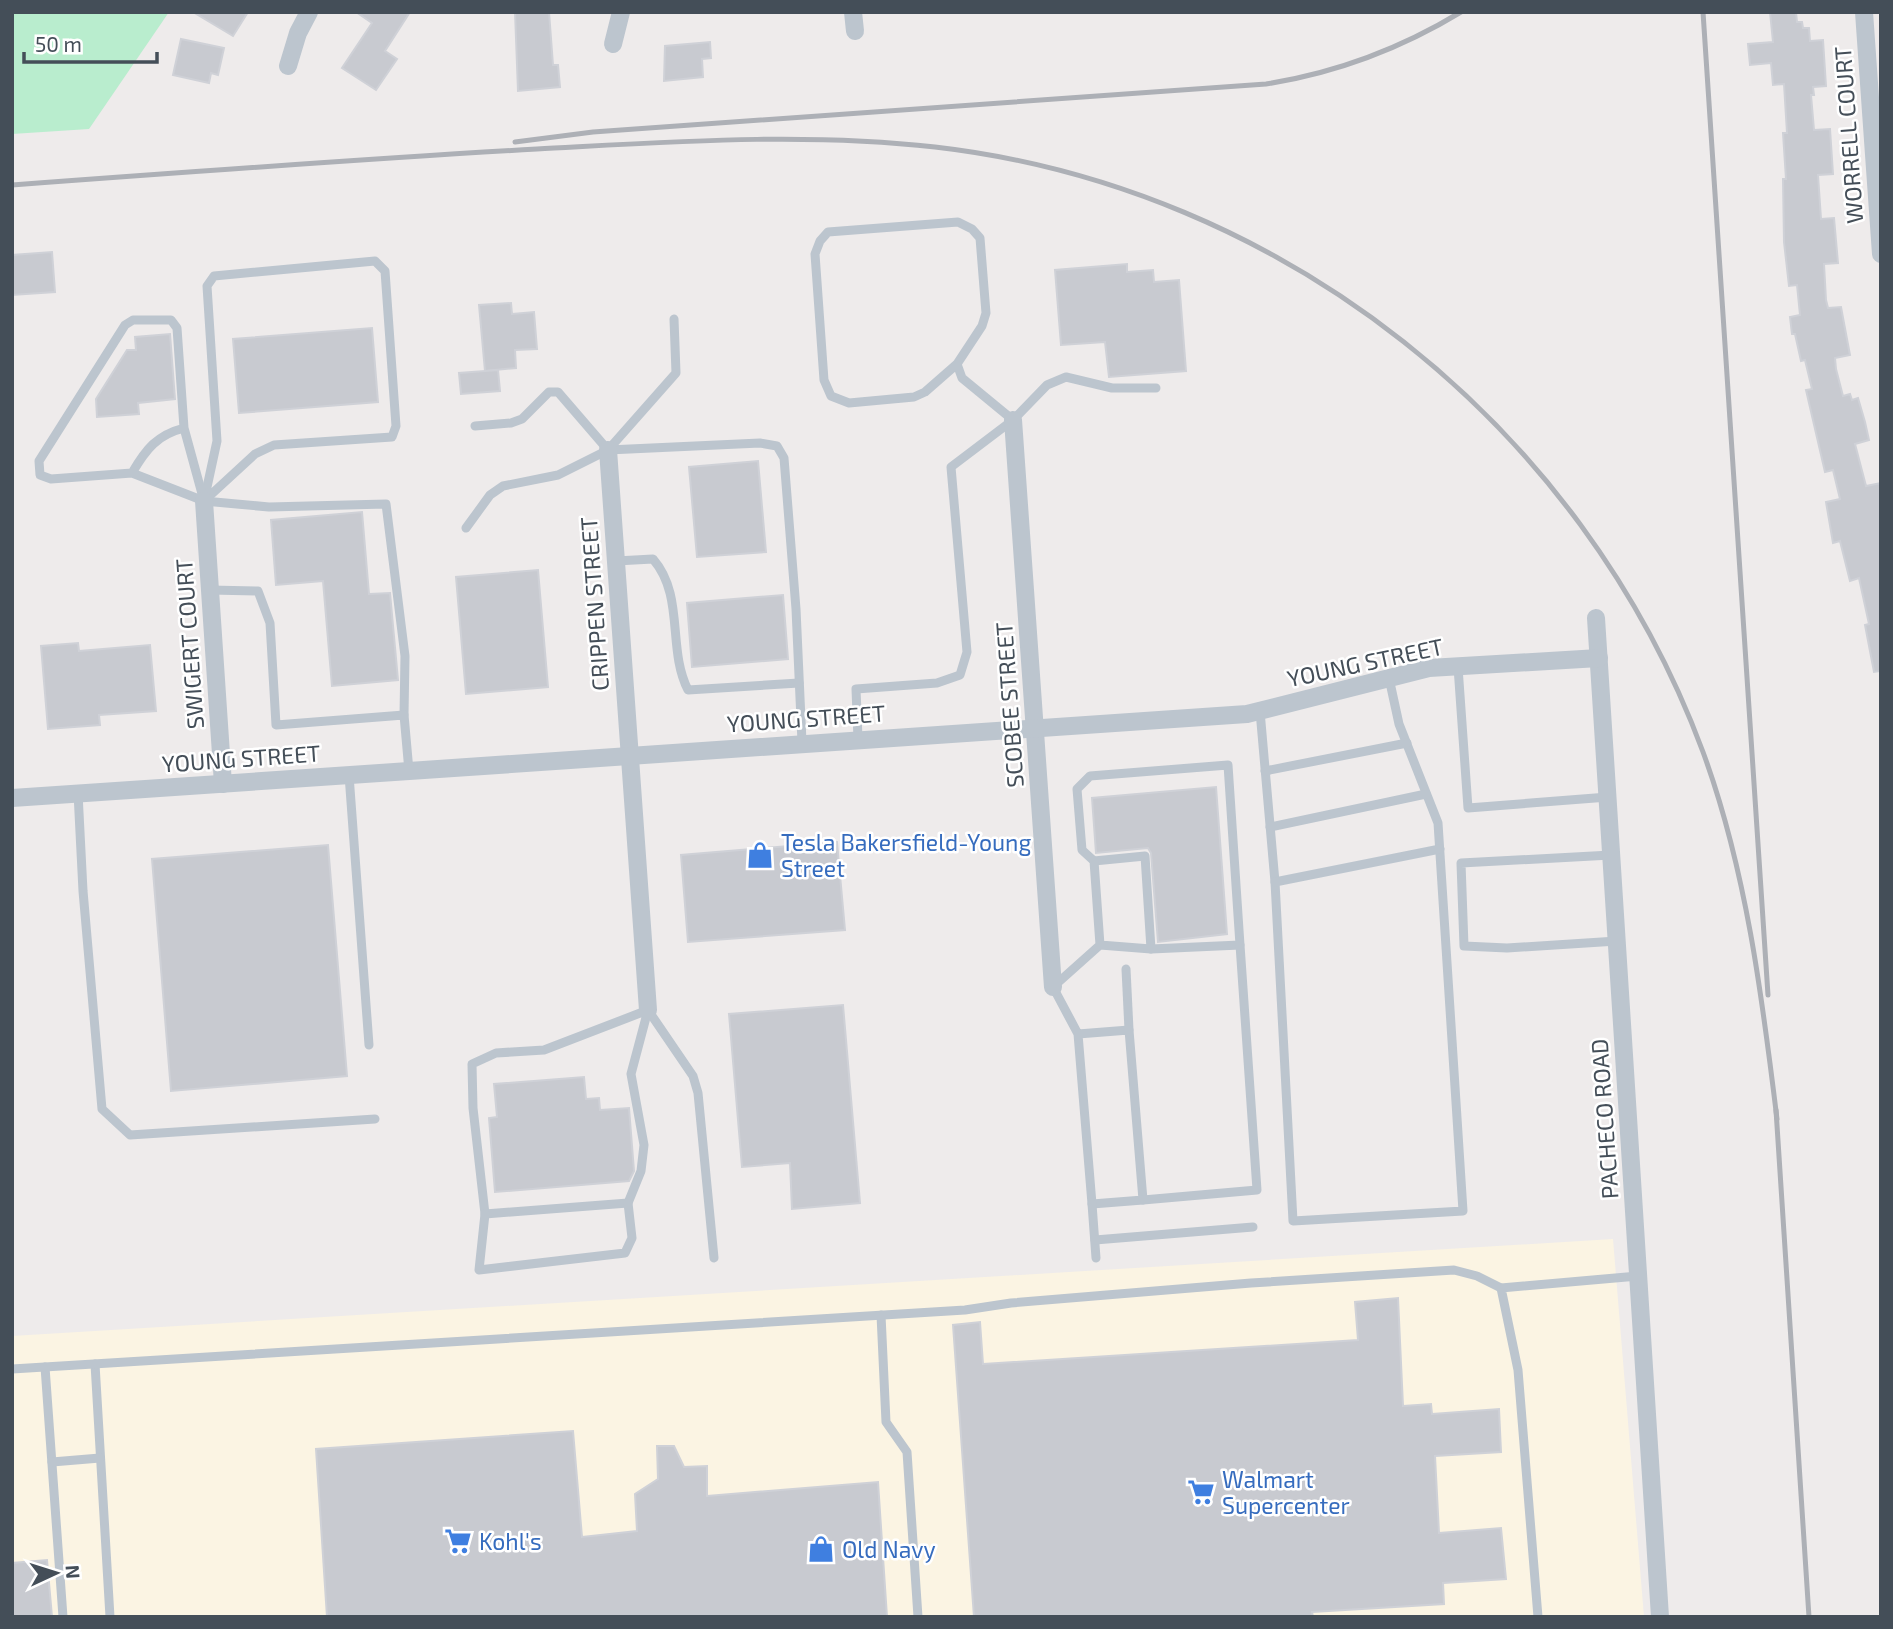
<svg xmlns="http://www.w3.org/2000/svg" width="1893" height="1629" viewBox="0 0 1893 1629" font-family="'Exo 2',sans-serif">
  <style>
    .commercial { fill: #fbf4e3 }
    .green { fill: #b9edce }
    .building { fill: #c8cad0; stroke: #cfd1d7; stroke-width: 2 }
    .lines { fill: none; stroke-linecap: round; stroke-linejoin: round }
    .lane { stroke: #bcc5ce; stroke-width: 9 }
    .street { stroke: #bcc5ce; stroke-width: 18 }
    .rail { stroke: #adb0b6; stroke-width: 5 }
    .labels { text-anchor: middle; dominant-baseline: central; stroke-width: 5; stroke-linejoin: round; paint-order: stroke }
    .street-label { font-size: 23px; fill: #444e58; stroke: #fff }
    .shop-label { font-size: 23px; fill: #366cbe; stroke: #fff; text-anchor: start }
  </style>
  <rect width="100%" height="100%" fill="#eeebeb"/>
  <!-- commercial -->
  <path class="commercial" d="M1613,1239l31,378h-1632v-281z"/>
  <!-- green -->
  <path class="green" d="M12,12h157l-80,117 -77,5z"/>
  <!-- building -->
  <g class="building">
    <path d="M193,12h55l-15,24z"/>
    <path d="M356,12h54l-25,39 12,8 -21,31 -34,-22 30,-45z"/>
    <path d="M515,12h34l4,53h5l2,22 -42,4z"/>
    <path d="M1770,12h26l1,10h5l1,6h6l1,13 13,-1 3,46 -13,1 1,8h-3l3,35 16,-1 3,45 -15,1 3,44 13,-1 4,45 -14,1 2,36 2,8 13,-1 9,48 -15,3 1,11 7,27 7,-2 2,6 6,-2 7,24 4,18 -14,4 11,42 15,-3v188l-7,1 -9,-47 4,-1 -10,-46 -9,3 -10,-40 -7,2 -7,-41 14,-3 -7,-29 -8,2 -19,-82 6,-1 -7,-29 -4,1 -6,-27h-3l-2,-17 10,-2 -3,-30 -8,1 -5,-44 -1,-63h3l-3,-46h4l-3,-49 -11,1 -2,-22 -21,2 -2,-21 25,-2z"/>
    <path d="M181,39l43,9 -6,27 -7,-2 -2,10 -36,-8z"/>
    <path d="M710,42l1,16 -9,1 1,18 -39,4 1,-35z"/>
    <path d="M52,252l3,40 -43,3v-40z"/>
    <path d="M1127,264v8l26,-2 1,12 25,-2 7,91 -77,6 -4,-35 -44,3 -6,-75z"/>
    <path d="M511,303l1,11 22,-2 3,37 -22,1 1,18 -31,3 -6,-66z"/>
    <path d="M372,328l6,74 -139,11 -6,-74z"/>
    <path d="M170,334l5,65 -37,4 1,11 -42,3 -1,-18 31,-49h9l-1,-13z"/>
    <path d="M498,370l2,21 -39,3 -2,-21z"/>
    <path d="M758,461l8,91 -69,5 -8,-90z"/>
    <path d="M362,512l7,82 21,-1 8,87 -66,6 -9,-105 -47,4 -5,-65z"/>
    <path d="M538,570l10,117 -82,7 -10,-117z"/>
    <path d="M783,595l5,64 -96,8 -5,-64z"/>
    <path d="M78,643l1,8 71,-6 6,66 -57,4 1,10 -52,4 -7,-83z"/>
    <path d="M1216,787l11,147 -69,8 -7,-89 -3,-5 -52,5 -4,-55z"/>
    <path d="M837,842l8,88 -157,12 -7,-87z"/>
    <path d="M328,845l19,231 -176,15 -19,-232z"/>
    <path d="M843,1005l17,198 -68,6 -2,-46 -48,4 -13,-153z"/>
    <path d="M584,1077l2,22 13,-1 1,12 29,-2 5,63 -5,10 -134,11 -6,-74 8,-1 -3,-33z"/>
    <path d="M1398,1298l5,108 28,-2 1,10 67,-5 2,43 -66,4 4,77 62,-5 5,51 -63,4 1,21 -132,8 1,5h-339l-21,-292 27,-3 3,42 375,-24 -3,-38z"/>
    <path d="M573,1431l9,106 55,-6 -2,-37 23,-15 -1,-33h17l10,21 23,-1v30l171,-14 9,135h-560l-11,-168z"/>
    <path d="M47,1560l5,57h-40v-54z"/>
  </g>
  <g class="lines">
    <!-- lane -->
    <g class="lane">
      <path d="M375,261l10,10 11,155 -4,11 -118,8 -19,9 -51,47 13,-60 -10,-155 7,-10z"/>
      <path d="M957,364l-32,28 -11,5 -65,6 -18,-7 -7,-16 -9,-126 5,-13 8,-9 130,-10 14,7 8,9 6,75 -4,13 -25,38 5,14 51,42"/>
      <path d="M475,426l36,-3 11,-4 27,-27h9l50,58 152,-7 17,3 7,12 12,151 6,133"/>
      <path d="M132,473l-81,6 -11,-4 -1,-14 86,-136 8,-5h38l6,8 7,100 20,73 -72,-28c14,-24 25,-38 52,-45"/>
      <path d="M204,501l65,6 117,-3 19,152 -1,59"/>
      <path d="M466,528l24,-33 13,-9 55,-11 50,-25 68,-77 -2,-54"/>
      <path d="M616,561l37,-2c32,37 14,90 35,131l111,-7"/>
      <path d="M210,590l48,1 12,32 6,102 128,-10 5,56"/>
      <path d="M1458,667l10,141 140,-11"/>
      <path d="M1260,711l15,171 18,339 170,-10 -25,-388 -39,-99 -10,-46"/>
      <path d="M858,739l-2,-50 81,-6 23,-8 7,-23 -16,-185 62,-47 34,-35 19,-8 46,11h44"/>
      <path d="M1265,771l142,-28"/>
      <path d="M349,775l20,270"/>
      <path d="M78,793l5,98 19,218 28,26 245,-16"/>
      <path d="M1270,827l156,-33"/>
      <path d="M1611,855l-150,8 3,83 43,2 110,-7"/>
      <path d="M1094,861l51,-5 6,93"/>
      <path d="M1275,882l165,-33"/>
      <path d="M1126,969l3,61"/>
      <path d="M648,1010l-17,64 13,71 -3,26 -13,32 -143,11 -12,-106 -1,-44 24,-11 48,-3z"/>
      <path d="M648,1010l45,66 5,17 16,165"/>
      <path d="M1078,1034l14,170 51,-4 -14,-170 -51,4 -25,-47 47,-42 51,4 89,-4 -12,-180 -138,11 -13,13 5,61 12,11 6,84"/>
      <path d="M1143,1200l114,-10 -17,-245"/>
      <path d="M1092,1204l4,54"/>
      <path d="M485,1214l-6,56 146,-17 7,-15 -4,-35"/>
      <path d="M1095,1240l158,-13"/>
      <path d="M881,1315l5,107 21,30 11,165"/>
      <path d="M95,1364l15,253"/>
      <path d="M45,1367l18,250"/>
      <path d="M12,1369l953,-59 46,-7 240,-20 203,-13 23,6 24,12"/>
      <path d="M52,1462l48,-4"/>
      <path d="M1538,1617l-20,-247 -17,-82 137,-12"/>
    </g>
    <!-- street -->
    <g class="street">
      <path d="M853,12l2,19"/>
      <path d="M1864,12l17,242"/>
      <path d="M613,44l8,-32"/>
      <path d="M288,66l10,-33 11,-21"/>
      <path d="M1013,420l40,567"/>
      <path d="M608,450l40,560"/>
      <path d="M204,501l19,283"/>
      <path d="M1596,618l64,999"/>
      <path d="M12,798l1235,-84 182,-46 170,-10"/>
    </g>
    <!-- rail -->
    <g class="rail">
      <path d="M1703,12l65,983"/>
      <path d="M515,142l78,-10 673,-48c70,-11 134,-35 195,-72"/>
      <path d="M12,185c175,-13 350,-26 525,-36 132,-7 266,-17 398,-2 347,40 647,278 768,605 43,117 59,244 74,367"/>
      <path d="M1776,1110l33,507"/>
    </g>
  </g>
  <!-- icons -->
  <defs>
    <symbol id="shop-bare" viewBox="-9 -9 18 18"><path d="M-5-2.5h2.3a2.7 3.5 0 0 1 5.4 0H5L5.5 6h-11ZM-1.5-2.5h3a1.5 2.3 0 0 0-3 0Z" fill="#3f7fe0" stroke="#fff" stroke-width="2.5" paint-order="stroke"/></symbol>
    <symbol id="supermarket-bare" viewBox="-9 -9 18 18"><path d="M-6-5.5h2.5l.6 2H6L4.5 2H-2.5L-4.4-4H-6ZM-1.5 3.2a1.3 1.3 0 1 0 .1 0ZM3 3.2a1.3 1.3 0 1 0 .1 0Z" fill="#3f7fe0" stroke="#fff" stroke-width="2.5" paint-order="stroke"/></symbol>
  </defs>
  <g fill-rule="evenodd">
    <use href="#shop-bare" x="741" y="836" width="38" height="38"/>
    <use href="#supermarket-bare" x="1182" y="1473" width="38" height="38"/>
    <use href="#supermarket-bare" x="439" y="1522" width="38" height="38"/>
    <use href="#shop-bare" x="802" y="1530" width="38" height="38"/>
  </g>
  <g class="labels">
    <!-- street labels -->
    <g class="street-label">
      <text transform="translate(1848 135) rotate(-94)">WORRELL COURT</text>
      <text transform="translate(594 604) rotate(-94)">CRIPPEN STREET</text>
      <text transform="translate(189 644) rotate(-94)">SWIGERT COURT</text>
      <text transform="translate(1365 662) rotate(-12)">YOUNG STREET</text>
      <text transform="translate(1009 705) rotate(-94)">SCOBEE STREET</text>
      <text transform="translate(806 718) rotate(-4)">YOUNG STREET</text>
      <text transform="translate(241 758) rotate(-4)">YOUNG STREET</text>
      <text transform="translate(1604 1119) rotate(-94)">PACHECO ROAD</text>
    </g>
    <!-- shop labels -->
    <g class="shop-label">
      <text x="781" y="842">Tesla Bakersfield-Young<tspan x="781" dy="26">Street</tspan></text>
      <text x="1222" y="1479">Walmart<tspan x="1222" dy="26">Supercenter</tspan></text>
      <text x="479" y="1541">Kohl's</text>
      <text x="842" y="1549">Old Navy</text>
    </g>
  </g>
  <!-- border -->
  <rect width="1893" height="1629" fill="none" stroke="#444e58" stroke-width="28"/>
  <!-- north arrow -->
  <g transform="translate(56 1573) rotate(86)" stroke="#ffffff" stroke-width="5" paint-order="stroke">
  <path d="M0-5L12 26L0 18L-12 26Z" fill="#444e58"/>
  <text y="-10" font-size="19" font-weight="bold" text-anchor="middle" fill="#444e58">N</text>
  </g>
  <!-- scale -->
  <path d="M24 52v10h133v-10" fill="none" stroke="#444e58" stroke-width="3.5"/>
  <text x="35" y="52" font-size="21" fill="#444e58" stroke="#ffffff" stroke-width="5" paint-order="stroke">50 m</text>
</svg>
